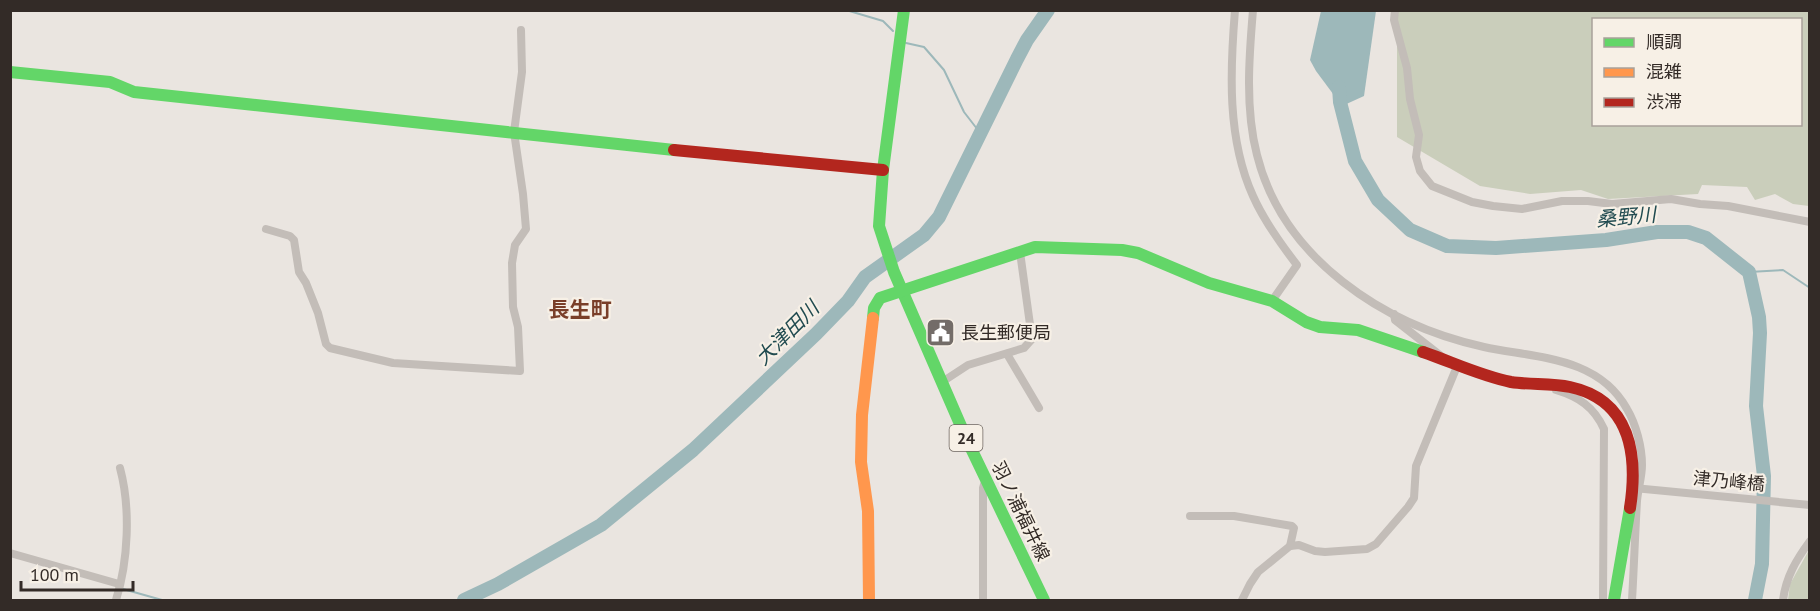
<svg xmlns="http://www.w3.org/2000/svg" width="1820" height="611" viewBox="0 0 1820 611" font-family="'PT Sans','Noto Sans JP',sans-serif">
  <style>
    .green { fill: #cacebb; fill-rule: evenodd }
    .water { fill: #9db8ba }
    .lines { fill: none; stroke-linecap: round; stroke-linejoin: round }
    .stream { stroke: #9db8ba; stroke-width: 2 }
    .river { stroke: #9db8ba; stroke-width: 14 }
    .street { stroke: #c3bdb8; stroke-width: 8 }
    .fast { stroke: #63d668; stroke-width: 12 }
    .slow { stroke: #ff974d; stroke-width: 12 }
    .jam { stroke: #b3261e; stroke-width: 12 }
    .labels { text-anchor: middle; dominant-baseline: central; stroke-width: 4.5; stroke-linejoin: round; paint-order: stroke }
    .shield { fill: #f7f0e6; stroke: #6e6660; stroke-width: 1.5 }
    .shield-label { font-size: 16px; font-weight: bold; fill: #332b27 }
    .poi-label { font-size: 18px; fill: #332b27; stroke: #f7f0e6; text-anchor: start }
    .street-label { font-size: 18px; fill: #332b27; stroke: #f7f0e6 }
    .water-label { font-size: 20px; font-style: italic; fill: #214b50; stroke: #f7f0e6 }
    .quarter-label { font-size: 21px; font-weight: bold; fill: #7a3f29; stroke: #f7f0e6 }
  </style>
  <rect width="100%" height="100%" fill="#eae5e0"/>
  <!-- green -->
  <g class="green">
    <path d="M1397,11h412v195l-16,-2 -18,-10 -20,6 -8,-13 -45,-2 -4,9 -90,5 -27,-9 -51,4 -50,-8 -83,-49zM1594,20h206v104h-206z"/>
    <path d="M1809,550v50h-21l2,-16z"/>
  </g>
  <!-- water -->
  <path class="water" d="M1321,11h55l-12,85 -22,10 -26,-35 -6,-11z"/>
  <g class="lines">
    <!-- stream -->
    <g class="stream">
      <path d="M846,10l37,11 10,10"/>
      <path d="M906,43l18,4 20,23 20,42 17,22"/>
      <path d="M1749,272l34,-2 27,18"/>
      <path d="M123,589l39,11"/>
    </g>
    <!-- river -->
    <g class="river">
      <path d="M1339,87l1,15 15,59 23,39 32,30 37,16 49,2 110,-8 51,-8h31l18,6 43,34 10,45 1,16 -4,73 8,70 -2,88 -7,36"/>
      <path d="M464,600l34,-16 103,-59 92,-75 123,-116 32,-33 17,-24 59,-42 15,-18 78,-158 10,-19 21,-30"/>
    </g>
    <!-- street -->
    <g class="street">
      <path d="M1235,10c-5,61 -8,129 18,186 11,25 27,47 44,69l-25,36"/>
      <path d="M1253,10c-4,47 -8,99 4,145 26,104 127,170 227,192 51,11 114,9 143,62 9,15 15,38 15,56 0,12 -4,24 -5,36 -2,33 -3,66 -5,99"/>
      <path d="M1395,10l-1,10 13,48 3,31 9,36 -3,22 4,14 12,15 40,16 21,4 29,3 40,-8h26l24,3 59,-5 29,5 28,2 82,16"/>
      <path d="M266,229l24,7 4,4 5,32 7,11 12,30 8,31 4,4 63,15 127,8 -2,-44 -5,-20 -1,-44 3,-18 11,-16 -3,-35 -9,-62 8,-60 -1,-42"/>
      <path d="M1394,314l1,6 46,36"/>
      <path d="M1007,354l32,54"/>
      <path d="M942,382l26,-17 56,-17 8,-9 -12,-87"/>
      <path d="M1556,390c23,7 38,17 48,39l-1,171"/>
      <path d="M1634,488l176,17"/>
      <path d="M1190,516h44l58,10 2,2 -4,18"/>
      <path d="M10,553l109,31"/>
      <path d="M116,600c12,-38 15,-91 4,-132"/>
      <path d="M983,600v-112l3,-10"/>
      <path d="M1242,600l8,-16 8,-12 32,-26 9,-1 16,6 10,1 42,-3 9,-5 32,-37 6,-9 2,-32 42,-102"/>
      <path d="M1783,600c3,-23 13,-40 27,-59"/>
    </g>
    <!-- fast -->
    <g class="fast">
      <path d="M904,10l-21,160 -4,56 15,46 73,168 77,160"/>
      <path d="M10,72l100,10 24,10 540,58"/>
      <path d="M873,318l1,-10 6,-10 155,-51 87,3 16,3 71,30 63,18 34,21 14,5 38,3 65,22"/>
      <path d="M1614,600l16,-92"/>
    </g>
    <!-- slow -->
    <path class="slow" d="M869,600l-1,-89 -7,-49 1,-47 11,-97"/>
    <!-- jam -->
    <g class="jam">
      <path d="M674,150l209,20"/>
      <path d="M1423,352c29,10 58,24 88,30 19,3 40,1 59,5 61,13 68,69 60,121"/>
    </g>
  </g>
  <!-- icons -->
  <defs>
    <symbol id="civic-square" viewBox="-11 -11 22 22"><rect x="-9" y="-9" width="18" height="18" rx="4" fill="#736c68" stroke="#f7f0e6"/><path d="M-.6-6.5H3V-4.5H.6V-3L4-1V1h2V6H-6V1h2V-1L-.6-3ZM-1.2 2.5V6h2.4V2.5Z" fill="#fff"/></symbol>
  </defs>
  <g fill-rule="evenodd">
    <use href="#civic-square" x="924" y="316" width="33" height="33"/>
  </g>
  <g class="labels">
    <!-- shield labels -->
    <rect class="shield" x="949.5" y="425" width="33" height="26" rx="4.5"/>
    <g class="shield-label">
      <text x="966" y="438">24</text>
    </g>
    <!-- poi labels -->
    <g class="poi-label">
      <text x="961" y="332">長生郵便局</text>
    </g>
    <!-- street labels -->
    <g class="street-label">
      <text transform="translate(1729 481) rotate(5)">津乃峰橋</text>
      <text transform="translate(1021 511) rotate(64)">羽ノ浦福井線</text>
    </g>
    <!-- water labels -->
    <g class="water-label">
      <text transform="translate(1626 217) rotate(-5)">桑野川</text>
      <text transform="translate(787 333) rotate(-45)">大津田川</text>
    </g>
    <!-- quarter labels -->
    <g class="quarter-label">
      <text x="580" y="309">長生町</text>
    </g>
  </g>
  <!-- border -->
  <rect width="1820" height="611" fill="none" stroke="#332b27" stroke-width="24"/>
  <!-- legend -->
  <rect x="1592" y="18" width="210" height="108" fill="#f7f0e6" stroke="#a9a19a" stroke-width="1.5"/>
  <rect x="1604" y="38" width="30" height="9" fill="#63d668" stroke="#a9a19a" stroke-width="1.5"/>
  <text x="1646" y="48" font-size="18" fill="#332b27">順調</text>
  <rect x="1604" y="68" width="30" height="9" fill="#ff974d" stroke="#a9a19a" stroke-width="1.5"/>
  <text x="1646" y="78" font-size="18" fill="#332b27">混雑</text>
  <rect x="1604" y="98" width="30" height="9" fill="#b3261e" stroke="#a9a19a" stroke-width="1.5"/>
  <text x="1646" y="108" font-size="18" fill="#332b27">渋滞</text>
  <!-- scale -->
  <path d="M21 581v9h112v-9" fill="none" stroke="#332b27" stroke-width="3"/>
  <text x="30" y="581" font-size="18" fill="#332b27" stroke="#f7f0e6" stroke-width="4.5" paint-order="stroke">100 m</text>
</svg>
